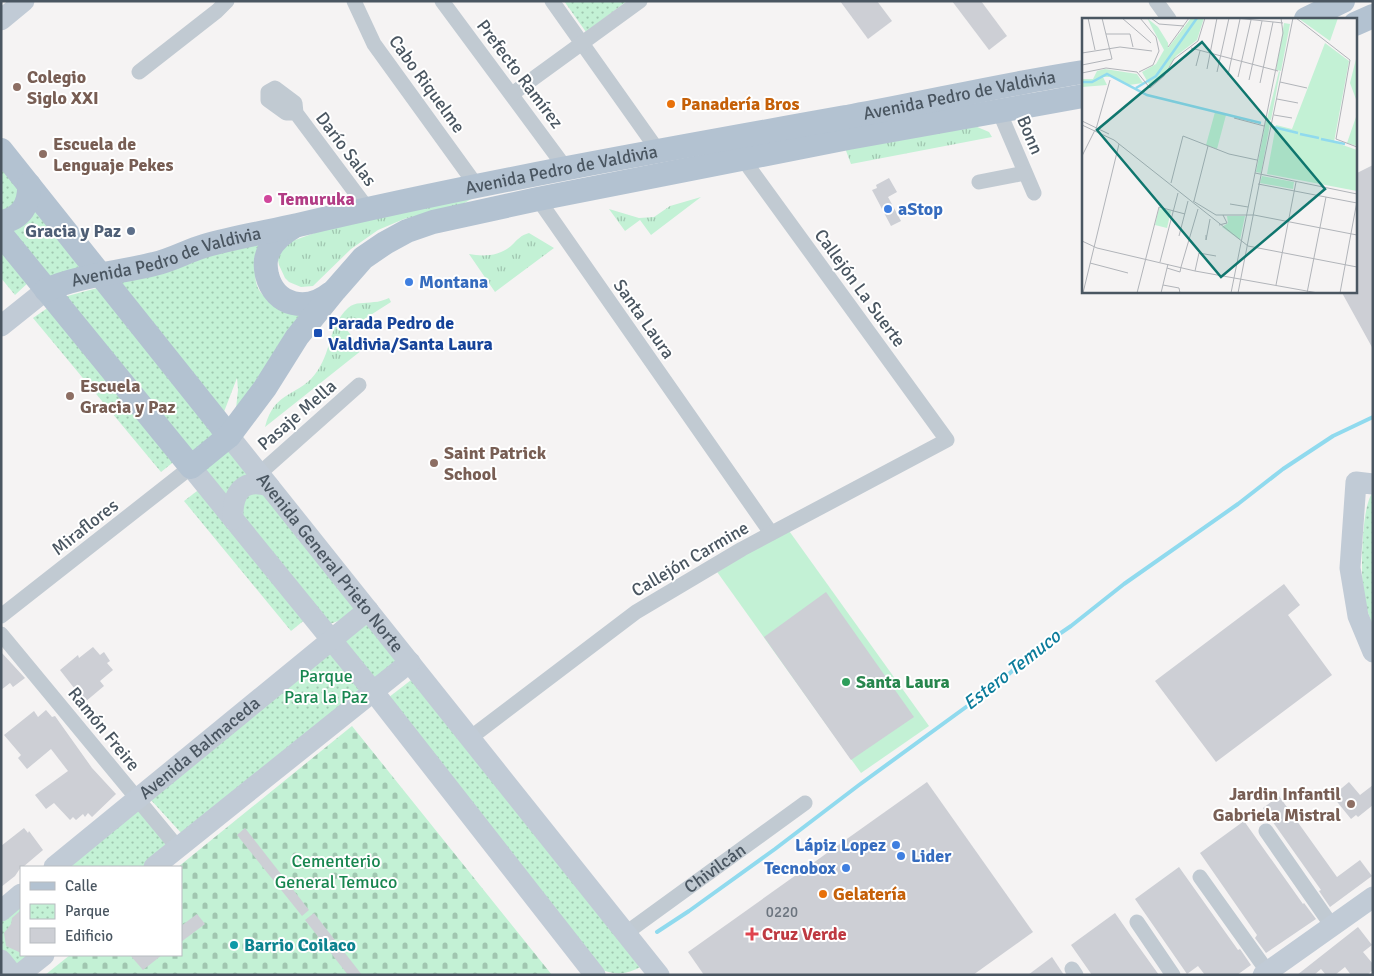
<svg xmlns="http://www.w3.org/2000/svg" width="1374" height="976" viewBox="0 0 1374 976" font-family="Signika,sans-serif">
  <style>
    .grass { fill: url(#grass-tufts) }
    .cemetery { fill: url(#cemetery-stones) }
    .park { fill: url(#park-dots) }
    .pitch { fill: #c3f1d5 }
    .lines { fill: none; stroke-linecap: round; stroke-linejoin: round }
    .stream { stroke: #90daee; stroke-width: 4 }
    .building { fill: #cdcfd5 }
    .street { stroke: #c1cad2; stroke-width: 15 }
    .secondary { stroke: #c1cbd6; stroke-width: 21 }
    .primary { stroke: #b3c2d1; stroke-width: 24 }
    .education-dot { fill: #8d6e63; stroke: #fff; stroke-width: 2 }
    .food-dot { fill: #e8710a; stroke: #fff; stroke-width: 2 }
    .hotel-dot { fill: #d1479c; stroke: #fff; stroke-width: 2 }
    .shop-dot { fill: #3f7fe0; stroke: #fff; stroke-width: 2 }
    .service-dot { fill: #5c6f8a; stroke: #fff; stroke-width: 2 }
    .transit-dot { fill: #1a4fb4; stroke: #fff; stroke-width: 2 }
    .leisure-dot { fill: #2e9e5b; stroke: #fff; stroke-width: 2 }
    .health-dot { fill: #e0444e; stroke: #fff; stroke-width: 2 }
    .culture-dot { fill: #0f9aa8; stroke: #fff; stroke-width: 2 }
    .labels { text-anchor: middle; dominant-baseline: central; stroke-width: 4; stroke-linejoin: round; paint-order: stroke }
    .number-label { font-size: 15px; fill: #6b747e }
    .street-label { font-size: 18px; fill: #4a5661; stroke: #fff }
    .education-label { font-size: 18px; font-weight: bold; fill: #785e54; stroke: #fff; text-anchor: start }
    .food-label { font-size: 18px; font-weight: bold; fill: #c56008; stroke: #fff; text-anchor: start }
    .hotel-label { font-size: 18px; font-weight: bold; fill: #b23c85; stroke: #fff; text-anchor: start }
    .shop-label { font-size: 18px; font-weight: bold; fill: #366cbe; stroke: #fff; text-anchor: start }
    .service-label { font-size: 18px; font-weight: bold; fill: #4e5e75; stroke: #fff; text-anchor: end }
    .transit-label { font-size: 18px; font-weight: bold; fill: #164399; stroke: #fff; text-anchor: start }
    .park-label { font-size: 18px; fill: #17864f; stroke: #fff }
    .leisure-label { font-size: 18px; font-weight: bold; fill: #27864d; stroke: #fff; text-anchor: start }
    .health-label { font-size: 18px; font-weight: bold; fill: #be3a42; stroke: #fff; text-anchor: start }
    .culture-label { font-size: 18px; font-weight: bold; fill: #0d838f; stroke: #fff; text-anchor: start }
    .water-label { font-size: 19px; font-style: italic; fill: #0c7c9b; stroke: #fff }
    .inset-river { fill: none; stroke: #90daee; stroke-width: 2.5 }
    .inset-road { fill: none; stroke: #b1b4b9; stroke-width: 1 }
    .view { fill: #0f766e; fill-opacity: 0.15; stroke: #0f766e; stroke-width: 2.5 }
    .inset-edge { fill: none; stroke: #4a5661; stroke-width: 2.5 }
  </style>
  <defs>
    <pattern id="grass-tufts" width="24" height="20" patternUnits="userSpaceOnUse" patternTransform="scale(1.25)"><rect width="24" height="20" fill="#c3f1d5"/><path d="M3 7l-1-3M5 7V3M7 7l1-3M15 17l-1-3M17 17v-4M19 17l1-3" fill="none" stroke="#a0c6b0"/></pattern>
    <pattern id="cemetery-stones" width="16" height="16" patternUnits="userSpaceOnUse" patternTransform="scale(1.25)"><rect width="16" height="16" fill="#c3f1d5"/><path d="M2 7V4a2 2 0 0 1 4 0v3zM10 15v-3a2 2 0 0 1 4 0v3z" fill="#a0c6b0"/></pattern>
    <pattern id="park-dots" width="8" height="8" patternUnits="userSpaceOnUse" patternTransform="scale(1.25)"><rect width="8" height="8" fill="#c3f1d5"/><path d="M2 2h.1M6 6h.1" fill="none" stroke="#a0c6b0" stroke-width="1.8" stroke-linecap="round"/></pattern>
  </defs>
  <rect width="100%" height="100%" fill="#f5f3f3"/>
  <!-- grass -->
  <g class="grass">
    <path d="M975,126l14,6 3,5 -141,27 -6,-16z"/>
    <path d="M487,190l-26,15 -57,14 -26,11 -27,19 -38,37 -12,1 -12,-5 -4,-4 -6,-13 -1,-5 2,-8 4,-8 50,-18z"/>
    <path d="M701,197l-50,38 -11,-15 -15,11 -16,-22 30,9 15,-1 16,-11z"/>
    <path d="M529,233l25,15 -59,44 -26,-38c15,3 31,2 43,-9 5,-5 9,-10 17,-12z"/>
    <path d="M389,298l2,4 -44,28 15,20 -97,77c10,-39 35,-29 53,-57 14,-21 10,-43 30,-62 8,-7 16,-4 26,-6 5,0 10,-2 15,-4z"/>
  </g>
  <!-- cemetery -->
  <path class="cemetery" d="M352,726l200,249h-507l25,-20h111v-88h-3z"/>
  <!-- park -->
  <g class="park">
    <path d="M564,1h63l-41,31z"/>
    <path d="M1,166l83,102 -39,11 -44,-55z"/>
    <path d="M266,235c-7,20 -21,49 2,64 9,6 27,10 37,13l-70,106 3,-28 -1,-12 -15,39 -111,-139z"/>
    <path d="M1,244l30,36 -16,15 -14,-17z"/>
    <path d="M101,287l117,146 -30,24 -128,-159z"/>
    <path d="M49,307l127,153 -15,12 -128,-154z"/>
    <path d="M229,446l126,161 -14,13 -17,6 -126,-156z"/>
    <path d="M201,488l106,130 -16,13 -107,-130z"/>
    <path d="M1373,492v134c-4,-11 -9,-23 -10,-34 -2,-20 -2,-86 10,-100z"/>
    <path d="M369,619l32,41 -31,24 -32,-40z"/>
    <path d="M330,647l36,43 -183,145 -33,-36z"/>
    <path d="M415,677l227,289c-15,9 -28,10 -44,2l-214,-267z"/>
    <path d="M134,805l39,45 -22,17h-94z"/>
    <path d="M21,897v58h18l-24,18 -14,-16v-44z"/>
  </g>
  <!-- pitch -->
  <path class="pitch" d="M787,528l142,198 -68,47 -146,-204z"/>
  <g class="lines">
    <!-- stream -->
    <path class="stream" d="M657,932l32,-21 86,-62 84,-64 140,-102 34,-31 38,-26 53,-42 114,-80 45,-35 50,-33 40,-19"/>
  </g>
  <!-- building -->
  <g class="building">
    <path d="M840,1h37l15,20 -24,18z"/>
    <path d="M952,1h29l26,35 -18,14z"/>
    <path d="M1373,165v184l-32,-58h14v-117z"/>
    <path d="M889,178l8,14 -9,5 13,24 -10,5 -19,-36 5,-2 -1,-3z"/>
    <path d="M1284,584l16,21 -12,10 44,60 -116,87 -61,-81z"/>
    <path d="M826,592l88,125 -63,43 -87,-123z"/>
    <path d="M93,647l7,8 4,-3 6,9 -3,2 6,7 -13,11 4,5 -19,16 -25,-32 18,-15 1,3z"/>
    <path d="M1,652l24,26 -12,9 -3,-4 -9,7z"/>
    <path d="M46,710l6,7 3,-1 37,52 24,26 -24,23 -4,-4 -3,4 -2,-3 -7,6 -3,-3 -3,3 -16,-17 -8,6 -11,-14 33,-24 -17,-22 -24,20 -9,-11 3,-3 -17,-20 30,-24 4,6z"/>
    <path d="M927,782l106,150 -60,43h-269l-16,-23z"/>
    <path d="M1349,782l11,13 13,-10v20l-15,12 -2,-2 -5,4 -17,-21 2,-5z"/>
    <path d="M1279,796l58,81 23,-17 12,16 -42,31 -11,-16 2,-1 -58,-82z"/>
    <path d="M1244,821l59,83 1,-1 12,16 -50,34 -11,-15 2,-3 -57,-82z"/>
    <path d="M24,828l4,5 1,-2 14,19 -20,17h-2l-6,9 -14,11v-41z"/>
    <path d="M245,828l64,82 -7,6 -65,-81z"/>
    <path d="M1179,867l59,83 2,-1 11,16 -14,10h-32l-7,-9 -11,8 -52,-75z"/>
    <path d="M21,910v43l-15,-7 -2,-13 7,-9 1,-6z"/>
    <path d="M314,913l48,62h-14l-43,-55z"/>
    <path d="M1115,913l16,23 28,39h-67l-21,-30z"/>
    <path d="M197,914l8,10 -24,18v-16z"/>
    <path d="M1358,927l14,18 -9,7 10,12v6l-6,5h-16l-6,-8 -10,8h-9l-5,-6 -7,6h-17z"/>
    <path d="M130,955h32l-19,15z"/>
    <path d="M1052,957l12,18h-36z"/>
  </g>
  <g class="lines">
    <!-- street -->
    <g class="street">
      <path d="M354,1l20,43 102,141"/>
      <path d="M442,1l125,169"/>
      <path d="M552,1l107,151"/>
      <path d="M1156,1l13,18"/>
      <path d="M139,72l78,-61 10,-10"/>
      <path d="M512,94l128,-93"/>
      <path d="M999,111l35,82"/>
      <path d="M296,113h-10l-18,-13v-8l7,-4 20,15 1,10 71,95"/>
      <path d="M979,182l46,-9"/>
      <path d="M538,199l233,334"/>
      <path d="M259,474l100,-89"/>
      <path d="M1,616l190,-149"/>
      <path d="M1,634l177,214"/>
      <path d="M470,738l166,-126 106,-63 205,-109 -204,-281"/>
      <path d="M1266,831l66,95"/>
      <path d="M1200,877l70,98"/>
      <path d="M1137,922l36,53"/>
      <path id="s1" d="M626,933l179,-130"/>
      <path d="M1072,969l4,6"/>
    </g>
    <!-- secondary -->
    <g class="secondary">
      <path d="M1,20l23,-19"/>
      <path d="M1,326l45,-36"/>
      <path id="s2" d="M229,436l430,539"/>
      <path d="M191,467l182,224 222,284"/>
      <path d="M1373,484l-17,-2 -6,86 8,48 15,36"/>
      <path d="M233,519c-1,-26 9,-41 36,-33"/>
      <path id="s3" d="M54,867l314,-257"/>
      <path d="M154,867l256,-205"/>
      <path d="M1,911l20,-17"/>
      <path d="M1,960l12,15"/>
      <path d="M19,975l25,-20"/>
      <path d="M1263,975l110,-78"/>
    </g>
    <!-- primary -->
    <g class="primary">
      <path d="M1306,19l37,-18"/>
      <path d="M1355,24l18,-8"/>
      <path d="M1,150l228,286"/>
      <path d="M1,222c20,-3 29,-18 28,-37"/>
      <path d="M295,226c-12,7 -27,19 -29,34 -1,6 0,10 1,15 8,32 41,37 64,18"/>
      <path d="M1,234l190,233 38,-31 36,-48 32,-51 38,-47 28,-32 22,-15 22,-12 26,-9 105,-23 310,-61 235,-42"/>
      <path id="s4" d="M46,290c34,-15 72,-17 108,-26 18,-4 33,-13 50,-18 31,-9 63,-14 94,-21 183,-43 369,-76 554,-109 77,-14 153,-32 231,-44"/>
    </g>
  </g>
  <!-- markers -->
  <g class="education-dot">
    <circle cx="17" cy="87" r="5"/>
    <circle cx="43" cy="154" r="5"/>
    <circle cx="70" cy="396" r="5"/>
    <circle cx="434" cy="463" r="5"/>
    <circle cx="1351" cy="804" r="5"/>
  </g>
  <g class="food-dot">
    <circle cx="671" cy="104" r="5"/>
    <circle cx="823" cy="894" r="5"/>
  </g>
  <circle class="hotel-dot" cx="268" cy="199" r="5"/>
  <g class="shop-dot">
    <circle cx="888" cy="209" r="5"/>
    <circle cx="409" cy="282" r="5"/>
    <circle cx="896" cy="845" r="5"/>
    <circle cx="901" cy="856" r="5"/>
    <circle cx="846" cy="868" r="5"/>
  </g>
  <circle class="service-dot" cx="131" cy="231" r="5"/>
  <rect class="transit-dot" x="313" y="328" width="10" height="10" rx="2.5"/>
  <circle class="leisure-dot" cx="846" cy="682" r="5"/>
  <path class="health-dot" d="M749.5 926.5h5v5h5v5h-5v5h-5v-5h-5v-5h5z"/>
  <circle class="culture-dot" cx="234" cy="945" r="5"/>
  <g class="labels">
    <!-- number labels -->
    <g class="number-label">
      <text x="782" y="912">0220</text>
    </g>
    <!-- street labels -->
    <g class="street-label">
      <text transform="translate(520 74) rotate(53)">Prefecto Ramírez</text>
      <text transform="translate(427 84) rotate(54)">Cabo Riquelme</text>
      <text stroke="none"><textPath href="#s4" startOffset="935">Avenida Pedro de Valdivia</textPath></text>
      <text transform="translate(1030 135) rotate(67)">Bonn</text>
      <text transform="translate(346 149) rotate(53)">Darío Salas</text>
      <text stroke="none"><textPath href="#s4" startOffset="530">Avenida Pedro de Valdivia</textPath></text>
      <text stroke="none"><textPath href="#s4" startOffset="125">Avenida Pedro de Valdivia</textPath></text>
      <text transform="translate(860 288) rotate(54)">Callejón La Suerte</text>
      <text transform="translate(644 319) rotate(55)">Santa Laura</text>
      <text transform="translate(297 415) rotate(-41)">Pasaje Mella</text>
      <text transform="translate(85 527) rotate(-38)">Miraflores</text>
      <text transform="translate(690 559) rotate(-30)">Callejón Carmine</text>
      <text stroke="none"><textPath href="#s2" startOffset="162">Avenida General Prieto Norte</textPath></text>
      <text transform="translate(104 729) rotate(51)">Ramón Freire</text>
      <text stroke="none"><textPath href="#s3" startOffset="188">Avenida Balmaceda</textPath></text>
      <text stroke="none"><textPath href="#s1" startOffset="110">Chivilcán</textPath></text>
    </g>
    <!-- education labels -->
    <g class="education-label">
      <text x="27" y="77">Colegio<tspan x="27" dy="21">Siglo XXI</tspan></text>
      <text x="53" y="144">Escuela de<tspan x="53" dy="21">Lenguaje Pekes</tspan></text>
      <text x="80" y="386">Escuela<tspan x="80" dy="21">Gracia y Paz</tspan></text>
      <text x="444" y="453">Saint Patrick<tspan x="444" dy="21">School</tspan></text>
      <text x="1341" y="794" text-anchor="end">Jardin Infantil<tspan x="1341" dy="21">Gabriela Mistral</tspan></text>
    </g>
    <!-- food labels -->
    <g class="food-label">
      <text x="681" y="104">Panadería Bros</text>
      <text x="833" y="894">Gelatería</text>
    </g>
    <!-- hotel labels -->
    <g class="hotel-label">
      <text x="278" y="199">Temuruka</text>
    </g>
    <!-- shop labels -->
    <g class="shop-label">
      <text x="898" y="209">aStop</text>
      <text x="419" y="282">Montana</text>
      <text x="886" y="845" text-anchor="end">Lápiz Lopez</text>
      <text x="911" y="856">Lider</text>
      <text x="836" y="868" text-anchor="end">Tecnobox</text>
    </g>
    <!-- service labels -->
    <g class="service-label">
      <text x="121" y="231">Gracia y Paz</text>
    </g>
    <!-- transit labels -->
    <g class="transit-label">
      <text x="328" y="323">Parada Pedro de<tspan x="328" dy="21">Valdivia/Santa Laura</tspan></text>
    </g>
    <!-- park labels -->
    <g class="park-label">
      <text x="326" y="676">Parque<tspan x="326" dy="21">Para la Paz</tspan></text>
      <text x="336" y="861">Cementerio<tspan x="336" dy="21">General Temuco</tspan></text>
    </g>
    <!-- leisure labels -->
    <g class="leisure-label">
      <text x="856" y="682">Santa Laura</text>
    </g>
    <!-- health labels -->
    <g class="health-label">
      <text x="762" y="934">Cruz Verde</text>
    </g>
    <!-- culture labels -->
    <g class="culture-label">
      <text x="244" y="945">Barrio Coilaco</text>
    </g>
    <!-- water labels -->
    <g class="water-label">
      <text transform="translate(1012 670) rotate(-38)">Estero Temuco</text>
    </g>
  </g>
  <!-- overview -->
  <g transform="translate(1082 18)">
    <rect width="275" height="275" fill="#f5f3f3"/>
    <path d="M275,37v47l-7,-19zM23,51l32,5 6,9 -14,2 -24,-12 5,4h-7l4,8 -25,2v-8h11l4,-8zM275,96v32l-10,-3z" fill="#c3f1d5"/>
    <path d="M216,0h40l-8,23zM243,25l24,18 -15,81 23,8v41l-90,-17 9,-49 16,4z" fill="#c3f1d5"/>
    <path d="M65,0l11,9 10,16v5l23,-30h13l-7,22 -21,16 -14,21 -12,9 -8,-14 14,-8 8,-14zM202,5l6,1 -9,47 -5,-1zM197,53l1,1 -9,48 -4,-1zM184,103l4,3 -9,49 -5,-1zM180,158l32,6 -1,7 -33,-6zM77,190l12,3 -4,17 -12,-3zM145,198h18l-5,24 -18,-13 6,-4z" fill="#c3f1d5"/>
    <path d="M133,94l11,3 -9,34 -11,-4z" fill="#c3f1d5"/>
    <path class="inset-river" d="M0,64h10l15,-8 40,21 114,28M54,70l20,-12 41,-58M191,109l25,6M218,116l19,4M239,121l24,5"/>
    <path class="inset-road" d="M6,0l7,32M40,0l29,25M69,0l8,6 25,2M154,0l47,5M214,0l54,42 -14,79 21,8M24,16h24l3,13M86,29l21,-29M109,30l87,23M0,35l38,-6 32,4M0,47l30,-6 -10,-41M114,48l4,-15M125,51l10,-51M57,54l14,-7 6,-14 -3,-14 -16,-19M135,54l12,-54M0,55l24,-5 31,4 13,16 14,-12 10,-17 24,-18 7,-23M146,57l12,-56M156,59l13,-57M167,62l13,-59M198,64l27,6M178,65l13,-61M195,81l21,4M192,97l18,3M152,100l30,8M0,103l27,13M0,107l32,15 134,106M14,111l14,-49M0,138l13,-26M173,155l28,-140 -2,-15M179,157l32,-157M89,165l12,-47 46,18 28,6M176,166l99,19M111,183l23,14h38M112,183l14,-55M148,186l18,3M172,197l103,20M137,207l8,-2 -4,-8M124,217v5l4,-21M97,218l9,-35M0,223l15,7 98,23 123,22M166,228l109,21M78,244l18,-69M8,245l38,10M99,249l17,-58M85,250l13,4 1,-5M113,253l4,-18 17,3M81,267l16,3 1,5M194,267l20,-103M1,275l36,-149M55,275l22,-86 26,7M79,275l7,-29M149,275l24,-120 102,21M156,275l23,-118M225,275l19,-96M258,275l17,-92"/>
    <path class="view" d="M120,24l123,147 -104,88 -124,-147z"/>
    <rect width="275" height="275" class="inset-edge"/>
  </g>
  <!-- border -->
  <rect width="1374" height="976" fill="none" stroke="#4a5661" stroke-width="5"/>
  <!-- legend -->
  <rect x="20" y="866" width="162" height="90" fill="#ffffff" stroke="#b7bbc0"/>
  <rect x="30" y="882" width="25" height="8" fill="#b3c2d1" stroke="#b7bbc0"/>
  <text x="65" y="891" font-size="15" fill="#4a5661">Calle</text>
  <rect x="30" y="904" width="25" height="15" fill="url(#park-dots)" stroke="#b7bbc0"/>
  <text x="65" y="916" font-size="15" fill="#4a5661">Parque</text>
  <rect x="30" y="928" width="25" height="15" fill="#cdcfd5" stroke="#b7bbc0"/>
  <text x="65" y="941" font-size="15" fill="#4a5661">Edificio</text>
</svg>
